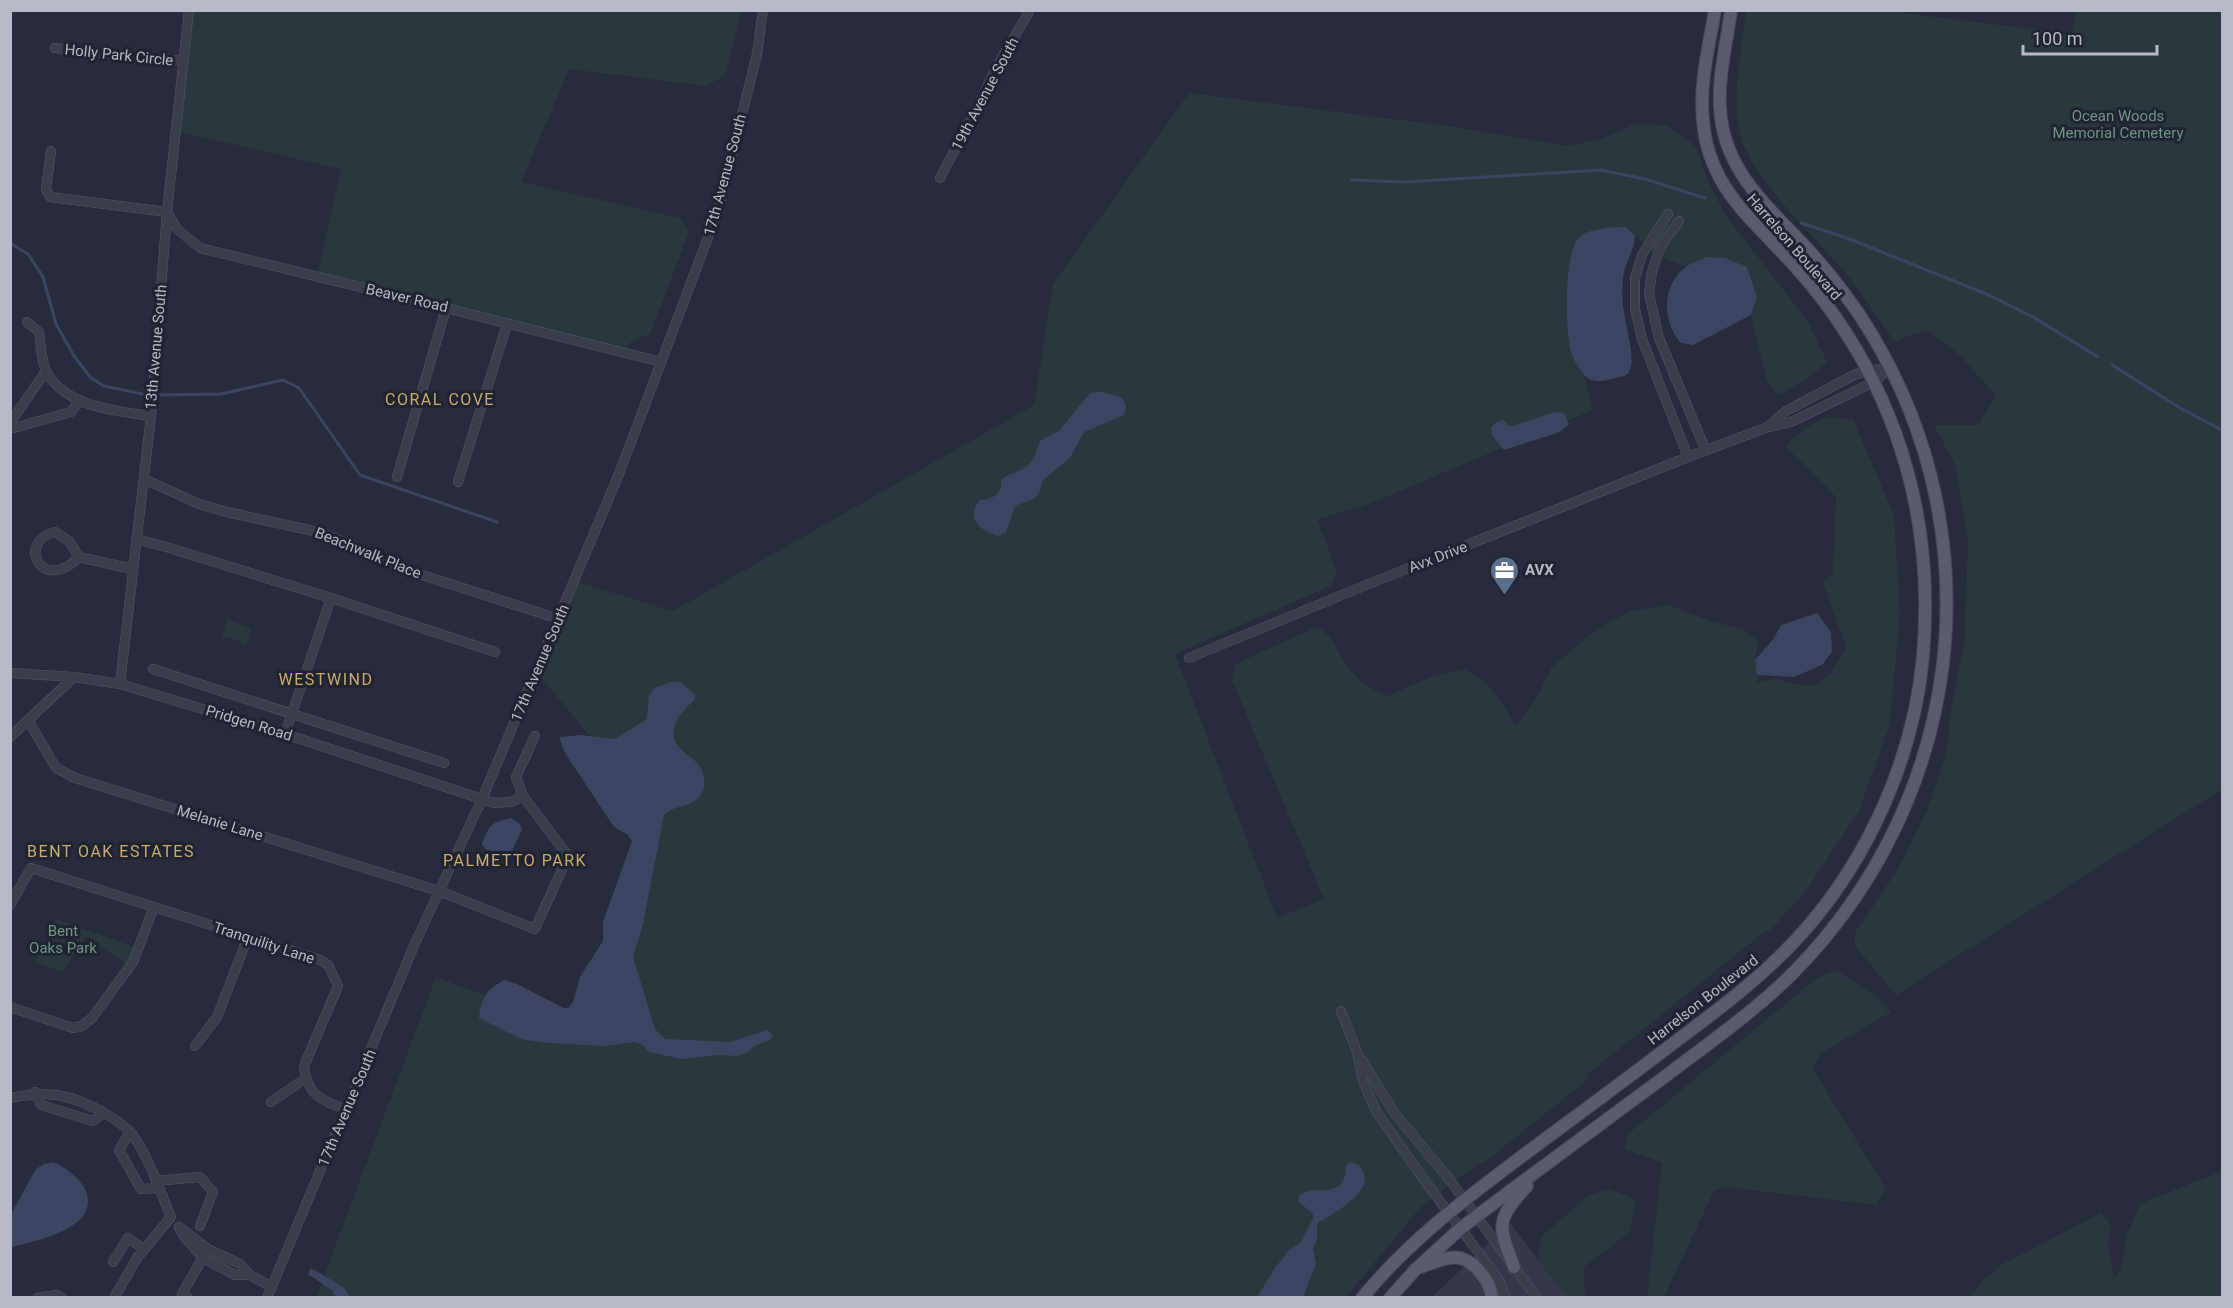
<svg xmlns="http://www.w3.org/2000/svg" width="2233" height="1308" viewBox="0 0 2233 1308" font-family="Roboto,sans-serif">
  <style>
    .airport { fill: #353849 }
    .green { fill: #2a383e }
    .water { fill: #3e4563 }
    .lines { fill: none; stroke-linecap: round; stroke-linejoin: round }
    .stream { stroke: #3e4563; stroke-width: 3 }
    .minor-casing { stroke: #555968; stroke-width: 10 }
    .major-casing { stroke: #444756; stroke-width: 14 }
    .minor { stroke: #3a3e4d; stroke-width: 9 }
    .major { stroke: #595c6c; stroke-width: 12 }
    .labels { text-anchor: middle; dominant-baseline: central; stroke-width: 6; stroke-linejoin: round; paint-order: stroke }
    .street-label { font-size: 15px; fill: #b7b9c8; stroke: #1f2332 }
    .park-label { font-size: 15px; fill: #709682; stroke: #1f2332 }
    .poi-label { font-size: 15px; font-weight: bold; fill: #b7b9c8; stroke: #1f2332; text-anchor: start }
    .neighbourhood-label { font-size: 16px; letter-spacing: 1.5px; fill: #cbad6e; stroke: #1f2332 }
  </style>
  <rect width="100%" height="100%" fill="#272b3c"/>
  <!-- airport -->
  <path class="airport" d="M1510,1223l57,74 -136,1z"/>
  <!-- green -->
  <g class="green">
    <path d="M190,11h551l-16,64 -19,11 -137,-17 -48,113 159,36 9,14 -39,102 -18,7 -11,11 -304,-75 24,-108 -166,-38z"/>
    <path d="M1746,11h141l185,23 4,-23h146v778l-326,206 -41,-49v-13l43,-64 30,-61 18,-53 5,-45 14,-70 3,-101 -13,-74 -21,-40h44l18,-29 -34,-39 -33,-26 -23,5 -11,6c-16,-22 -31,-46 -48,-67 -31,-38 -96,-96 -107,-141 -9,-37 2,-86 6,-123z"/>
    <path d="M1189,93l258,33 119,20 36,-7 33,-15 32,1 29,22 13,36 17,33 81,104 20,42 -21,18 -28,15 -11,-13 -16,-67 6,-18 -49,-40 -22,10c-27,-11 -36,-13 -54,-36l-61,122 13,21 9,36 -229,96 -47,13 20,53 -5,13 -157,69 102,264 47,-19 -92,-219 3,-16 82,-37c16,10 15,14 24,29 11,20 26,32 46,40l47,-20 32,-7c28,19 33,29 50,57l18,-24 18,-35 42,-36 36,-20 37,-6 50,18 26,6 16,13 -4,18 3,23 17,-5 12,5 28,3 16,-13 15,-26 -23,-64 10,-11 3,-74 -6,-8 -45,-44 19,-17 23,-12 26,2 41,96 6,100 -11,112 -30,84 -55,83 -33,35 -12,7 -171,138v5l-104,84h-5l-60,46 -73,88 -1030,1 120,-321 147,56 75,-213 -121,-148 37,-91 99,30 361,-206 19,-121z"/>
    <path d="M227,620l24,8 -5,19 -6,-6 -18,-5z"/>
    <path d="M55,919l83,29 -8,18 -44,-30 -24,36 -27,-10z"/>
    <path d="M1835,970l36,22 20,20 -71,42 -7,15 73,120 -10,16 -149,-18 -13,4 -50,106h-17l15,-134 -37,-14 3,-15 188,-155z"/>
    <path d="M2222,1171v126h-252l14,-18 17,-14 100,-52 10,12 -3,21 6,31 7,-8 6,-34 13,-31z"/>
    <path d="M1609,1189l26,10 -5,33 -46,35 1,30h-18l-29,-38 3,-22 48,-42z"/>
  </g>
  <!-- water -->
  <g class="water">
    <path d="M1625,227l10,8c0,16 -11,28 -12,44 -1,10 -1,22 1,32 1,14 12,47 6,59 -2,6 -9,7 -15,8 -8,2 -18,5 -26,1 -7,-4 -16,-20 -18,-27 -6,-20 -7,-98 7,-113 11,-12 32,-11 47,-12z"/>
    <path d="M1707,257l18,1 22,9 10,30 -6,18 -58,30 -12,-2c-19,-21 -20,-58 5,-76 6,-5 15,-7 21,-10z"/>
    <path d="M1101,392c15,4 30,3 23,23l-40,17 -14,26 -28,23 -3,13 -6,5 -18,7 -9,26 -8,4c-18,-6 -33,-17 -18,-36 13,-1 23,-6 21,-20 8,-6 14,-7 22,-11 11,-6 13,-18 18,-29l18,-9 31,-38z"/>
    <path d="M1555,412l9,1 5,11 -9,8 -56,18 -12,-15 -1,-7 5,-6 7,-2 6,6h4z"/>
    <path d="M1817,613l14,19 1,20 -10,13 -28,12 -37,-2 -2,-15 19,-22 7,-13z"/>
    <path d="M671,682h10l14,13v4c-12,12 -31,30 -16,48 10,12 21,12 25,31 1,7 0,13 -4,18 -9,12 -25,8 -36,19l-21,109 -10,33 22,72 10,10 66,3 36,-12 6,6 -3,4 -16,6 -4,5 -12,5 -19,-1 -37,4 -33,-7 -6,-7 -8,-3 -29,4 -58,-3 -27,-4 -42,-21c3,-21 6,-27 25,-38l13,4 47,24h4l5,-6 7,-25 23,-36v-19l29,-81 -4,-6 -14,-8 -49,-74 -6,-16 22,-2 34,4 32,-20 2,-23 5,-8z"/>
    <path d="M511,818l9,6 2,6 -13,27 -24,-8 -3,-5c8,-20 8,-21 29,-26z"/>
    <path d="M53,1162c12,5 26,15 32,27 18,40 -50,52 -74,58v-33l25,-45 8,-5z"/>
    <path d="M1350,1162c8,2 12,4 14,12 7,20 -32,40 -47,50v16l-4,9 3,15 -13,33h-46l18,-29 14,-18 11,-7 13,-24v-5l-14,-12v-6c15,-14 47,7 47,-30z"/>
    <path d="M311,1268l32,19 7,10h-10l-6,-2 -1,-4 -25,-17z"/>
  </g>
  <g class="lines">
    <!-- stream -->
    <g class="stream">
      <path d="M1352,180l54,2 195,-12 44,9 60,19"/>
      <path d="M1801,223l46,15 142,57 44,22 65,40"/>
      <path d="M10,243l18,11 15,23 13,47 18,32 17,22 13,8 43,9"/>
      <path d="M2112,365l68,43 42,22"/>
      <path d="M160,395l61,-1 62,-14 16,8 61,87 137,47"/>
    </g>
    <defs>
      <g id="minor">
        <path d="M55,48l127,13"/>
        <path d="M51,151l-5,38 4,8 117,15"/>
        <path d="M940,178l39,-74 17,-36 34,-58"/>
        <path d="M167,212l10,17 23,19 246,60 215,54"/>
        <path d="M1668,214l-26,41 -7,23v31l7,30 46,118"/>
        <path d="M1679,221l-19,26 -8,25 -3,21 10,45 47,113"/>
        <path d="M27,322l12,10c2,12 2,30 8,41 20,34 68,38 104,43"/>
        <path d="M10,423l36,-52"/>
        <path d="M1770,425l16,-14 70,-37 35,-7"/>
        <path d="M10,429l61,-17 9,-12"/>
        <path d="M397,477l49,-169"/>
        <path d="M144,479l55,25 28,8 96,21 93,40 143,46"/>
        <path d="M458,482l49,-158"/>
        <path d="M136,539l27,7 168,52 -46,136"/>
        <path d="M79,557c-38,38 -63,-16 -24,-25l14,9 10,16 53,12"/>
        <path d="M331,598l164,54"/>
        <path d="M1189,658l180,-74 319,-127 80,-30 23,-5 83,-40 17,-15"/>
        <path d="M153,669l291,94"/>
        <path d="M10,673l64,4 46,7 165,50 209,69 17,-1 12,-6"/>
        <path d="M120,684l31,-268 16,-204 22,-202"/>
        <path d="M28,720l28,48 19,10 364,113 96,38 33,-73 -45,-60 -7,-19 19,-41"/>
        <path d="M10,737l64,-60"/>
        <path d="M10,905l21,-37 290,92 8,6 9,20 -34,80c3,30 18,34 43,44"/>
        <path d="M10,1007l63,21 9,-2 10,-8 41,-56 21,-55"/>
        <path d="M1341,1011l16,41 6,29 13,30 46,66 77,103 7,18"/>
        <path d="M195,1046l22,-29 31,-80"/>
        <path d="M1360,1057l35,57 51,61 91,123"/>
        <path d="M35,1092l6,13 52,16 11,-8"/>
        <path d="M10,1098c38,-8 59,-4 93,14 10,6 22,13 29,22 18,25 27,55 39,83l-34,41 -23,40"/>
        <path d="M271,1102l35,-24"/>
        <path d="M130,1132l-11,18 22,39 18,-1"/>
        <path d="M156,1181l44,-4 13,15 -13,34"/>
        <path d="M179,1227l29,22 32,15 10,11 22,12"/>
        <path d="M179,1227l6,11 18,20 32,17h15"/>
        <path d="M113,1262l15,-24 16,11"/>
        <path d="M37,1298l20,-3 5,3"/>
        <path d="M188,1298l-6,-4 24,-42"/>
        <path d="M267,1298l149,-357 66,-142 137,-325 99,-263 39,-157 6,-44"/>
      </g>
      <g id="major">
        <path d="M1421,1267c25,-9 40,-18 59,5 7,8 11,15 12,26"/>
        <path d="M1514,1267c-16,-42 -19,-46 13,-81"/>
        <path d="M1362,1298c45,-55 99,-96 155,-138 51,-38 103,-76 154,-115 47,-35 94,-70 133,-114 66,-75 110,-175 119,-275 9,-102 -10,-202 -59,-293 -18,-32 -39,-63 -64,-91 -42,-49 -91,-80 -97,-151 -4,-36 6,-75 12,-111"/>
        <path d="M1390,1298l25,-28 46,-42c70,-53 140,-104 210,-156 42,-32 85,-62 122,-99 170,-172 203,-433 78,-640 -17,-28 -37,-54 -58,-78 -41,-46 -90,-81 -93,-148 -2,-30 7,-66 11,-97"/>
      </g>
    </defs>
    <!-- minor casing -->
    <use href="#minor" class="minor-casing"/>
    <!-- major casing -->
    <use href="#major" class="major-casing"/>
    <!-- minor -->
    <use href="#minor" class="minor"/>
    <!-- major -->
    <use href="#major" class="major"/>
  </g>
  <!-- icons -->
  <defs>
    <symbol id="office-pin" viewBox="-11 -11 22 30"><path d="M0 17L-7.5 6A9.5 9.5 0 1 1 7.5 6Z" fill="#5c6f8a" stroke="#1f2332"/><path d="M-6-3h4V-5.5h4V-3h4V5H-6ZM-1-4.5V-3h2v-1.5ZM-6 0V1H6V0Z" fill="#fff"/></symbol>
  </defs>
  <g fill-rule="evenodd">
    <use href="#office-pin" x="1488" y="554" width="33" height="45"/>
  </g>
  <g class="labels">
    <!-- street labels -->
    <g class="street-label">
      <text transform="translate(119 55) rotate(6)">Holly Park Circle</text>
      <text transform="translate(985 94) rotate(-62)">19th Avenue South</text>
      <text transform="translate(725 175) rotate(-75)">17th Avenue South</text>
      <text transform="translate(1794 247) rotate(49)">Harrelson Boulevard</text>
      <text transform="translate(407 298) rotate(13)">Beaver Road</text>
      <text transform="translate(156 347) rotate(-85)">13th Avenue South</text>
      <text transform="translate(368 553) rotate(22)">Beachwalk Place</text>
      <text transform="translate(1438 557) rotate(-21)">Avx Drive</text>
      <text transform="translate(540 663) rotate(-67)">17th Avenue South</text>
      <text transform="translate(249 723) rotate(17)">Pridgen Road</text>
      <text transform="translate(220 823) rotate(17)">Melanie Lane</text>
      <text transform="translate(264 943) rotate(18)">Tranquility Lane</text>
      <text transform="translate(1703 1000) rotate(-38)">Harrelson Boulevard</text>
      <text transform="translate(347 1108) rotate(-67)">17th Avenue South</text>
    </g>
    <!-- park labels -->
    <g class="park-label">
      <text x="2118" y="116">Ocean Woods<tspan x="2118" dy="17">Memorial Cemetery</tspan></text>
      <text x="63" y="931">Bent<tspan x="63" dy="17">Oaks Park</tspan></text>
    </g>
    <!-- poi labels -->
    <g class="poi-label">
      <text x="1525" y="570">AVX</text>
    </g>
    <!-- neighbourhood labels -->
    <g class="neighbourhood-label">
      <text x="440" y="399">CORAL COVE</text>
      <text x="326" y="679">WESTWIND</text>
      <text x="111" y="851">BENT OAK ESTATES</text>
      <text x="515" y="860">PALMETTO PARK</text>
    </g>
  </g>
  <!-- border -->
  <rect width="2233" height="1308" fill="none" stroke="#b7b9c8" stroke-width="24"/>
  <!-- scale -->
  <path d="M2023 45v9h134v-9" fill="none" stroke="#b7b9c8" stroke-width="3"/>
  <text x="2032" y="45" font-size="18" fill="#b7b9c8" stroke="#1f2332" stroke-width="4.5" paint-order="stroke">100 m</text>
</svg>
